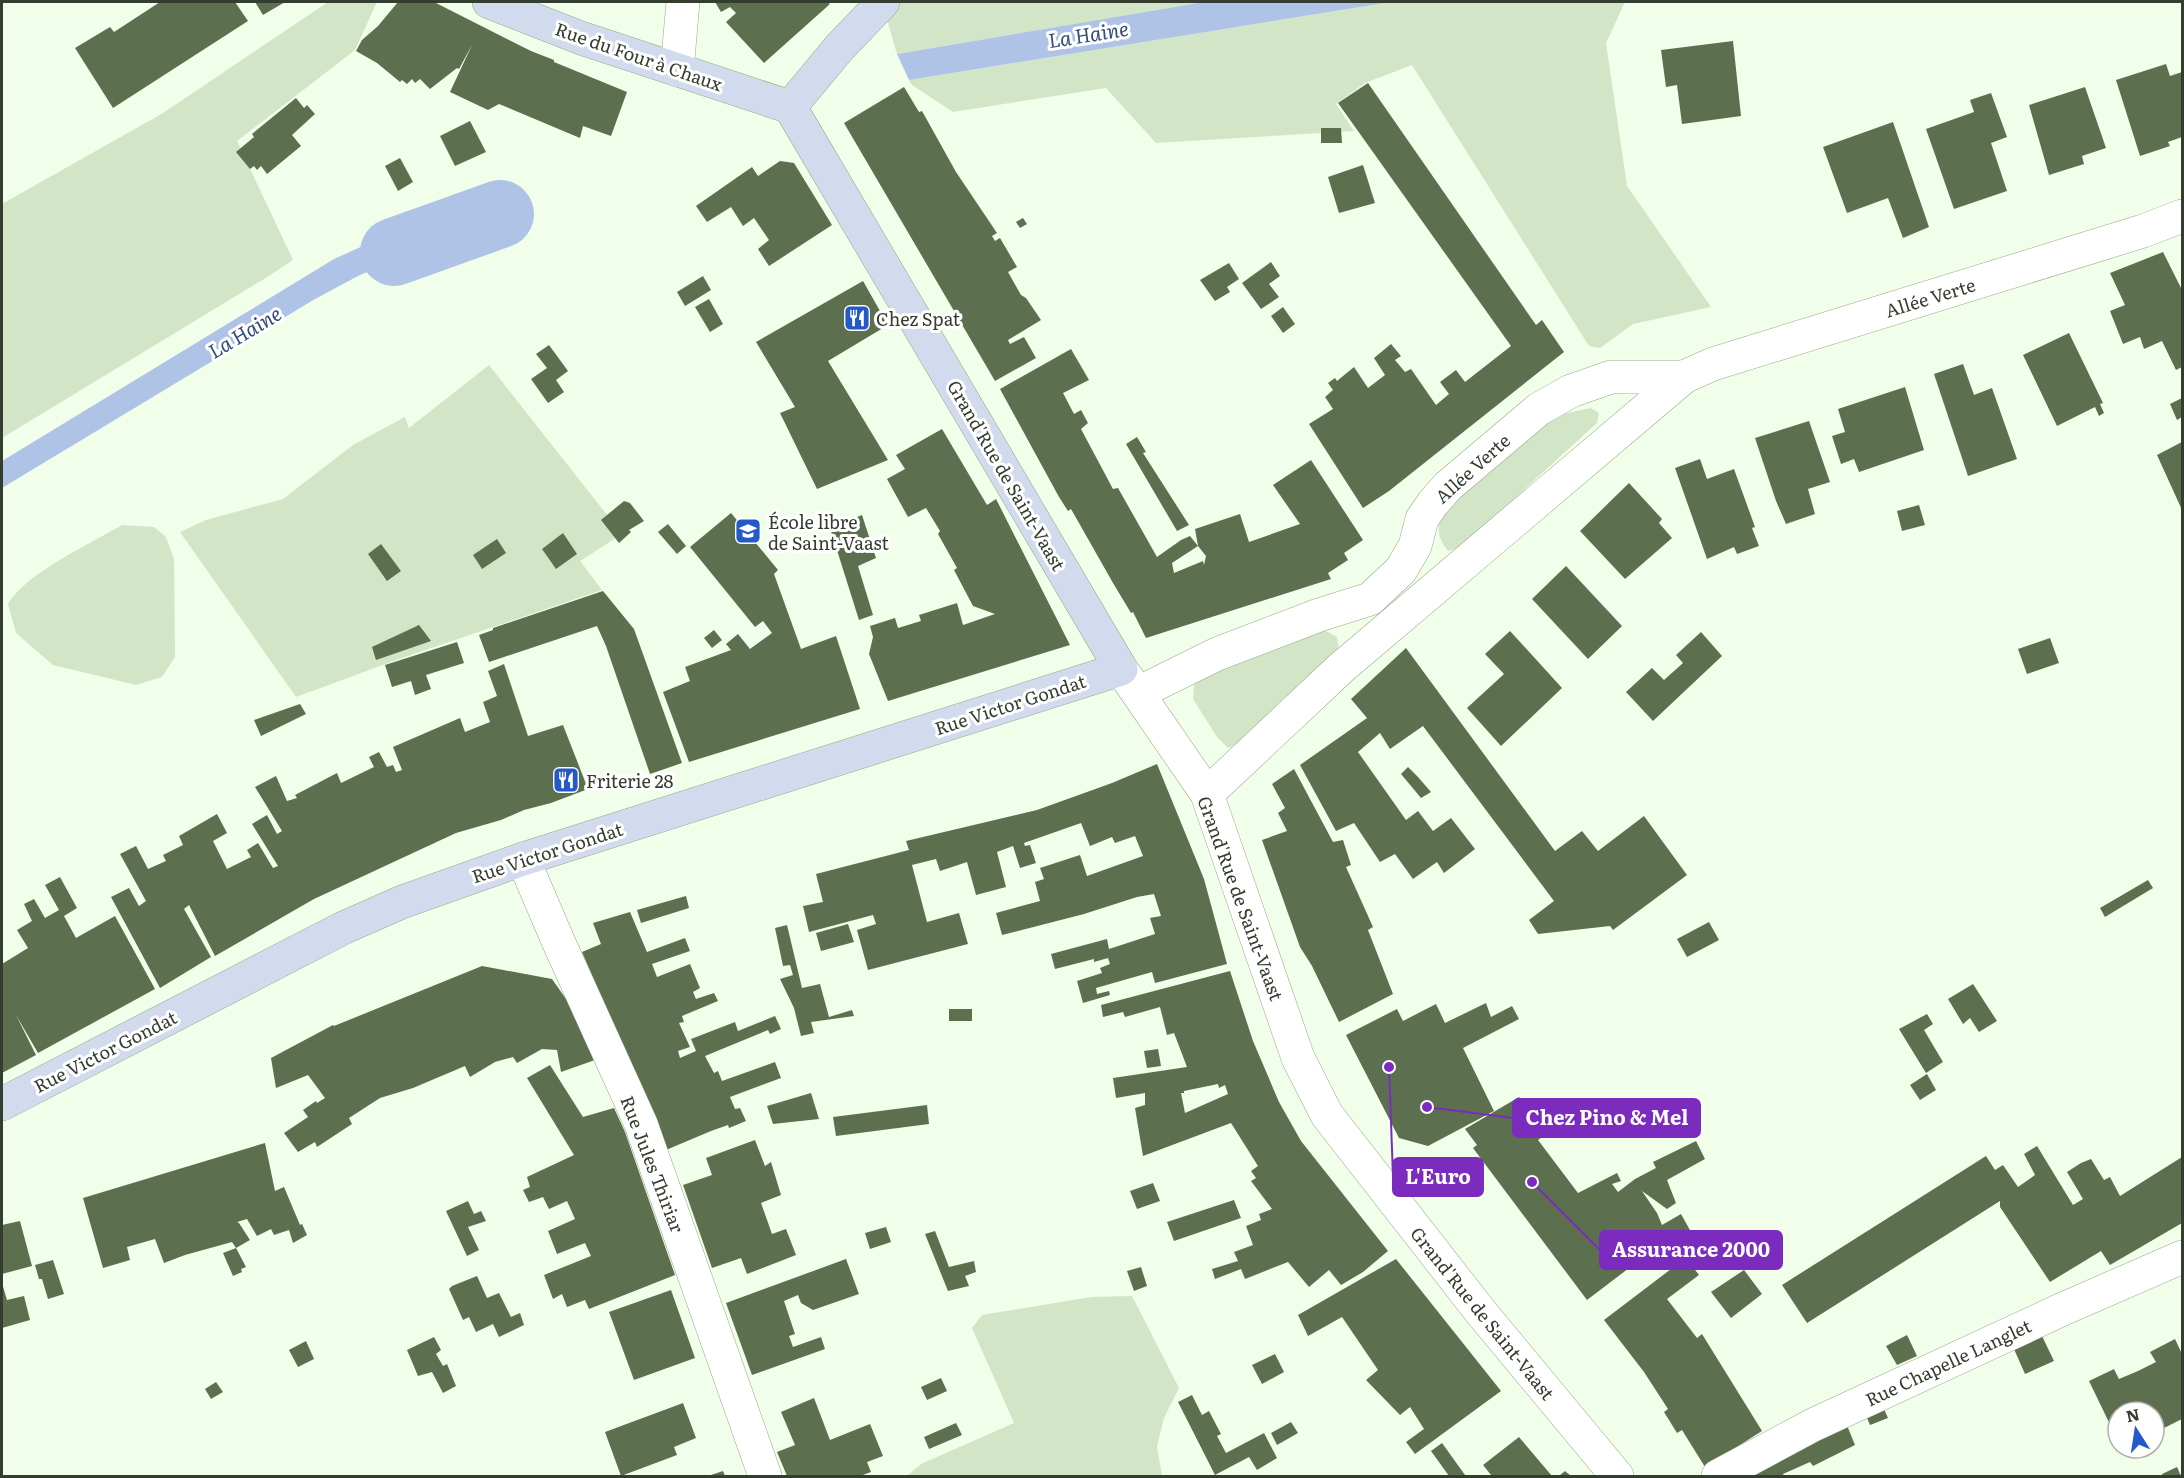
<svg xmlns="http://www.w3.org/2000/svg" width="2184" height="1478" viewBox="0 0 2184 1478" font-family="Literata,serif">
  <style>
    .green { fill: #d2e5c7 }
    .water { fill: #afc3e7 }
    .lines { fill: none; stroke-linecap: round; stroke-linejoin: round }
    .river { stroke: #afc3e7; stroke-width: 68 }
    .building { fill: #5c704f; fill-rule: evenodd }
    .street-casing { stroke: #95a889; stroke-width: 34 }
    .secondary-casing { stroke: #95a889; stroke-width: 34 }
    .street { stroke: #fff; stroke-width: 33 }
    .secondary { stroke: #d1dbed; stroke-width: 33 }
    .labels { text-anchor: middle; dominant-baseline: central; stroke-width: 6; stroke-linejoin: round; paint-order: stroke }
    .street-label { font-size: 18px; fill: #343d2f; stroke: #fff }
    .poi-label { font-size: 18px; fill: #343d2f; stroke: #fff; text-anchor: start }
    .water-label { font-size: 20px; font-style: italic; fill: #324b7b; stroke: #fff }
    .leader { fill: none; stroke: #7b2cbf; stroke-width: 2 }
    .callout-dot { fill: #7b2cbf; stroke: #fff; stroke-width: 2 }
    .callout { fill: #7b2cbf; stroke: #7b2cbf; stroke-width: 2 }
    .callout-label { font-size: 20px; text-anchor: middle; font-weight: bold; fill: #fff }
  </style>
  <rect width="100%" height="100%" fill="#f1fee9"/>
  <!-- green -->
  <g class="green">
    <path d="M328,2h49l-22,48 -118,91 56,119 -29,19 -262,159v-234l161,-91z"/>
    <path d="M882,2h322l-307,52z"/>
    <path d="M1391,2h234l-19,41 21,143 84,121 -78,17 -33,24 -11,-2 -177,-281 -47,18 -29,21 18,27 -198,12 -50,-55 -153,24 -41,-27 -3,-5z"/>
    <path d="M489,365l133,169 -42,27 22,29 -203,69 -103,38 -116,-165 26,-12 77,-21 70,-54 52,-28 4,11z"/>
    <path d="M1591,408l8,5 -2,10 -137,125 -12,3c-13,-17 -10,-24 -4,-43l105,-85 14,-9z"/>
    <path d="M122,525l32,2 12,10 8,22 1,98 -13,20 -26,8 -83,-20 -37,-32 -8,-29c18,-31 82,-60 114,-79z"/>
    <path d="M1322,629l15,8 2,13 -94,91 -17,7 -11,-11 -24,-38 1,-14 29,-22z"/>
    <path d="M1132,1296l47,92 -15,30 -7,28 5,30h-255l14,-12 93,-41 -42,-95 10,-13 109,-18z"/>
  </g>
  <!-- water -->
  <g class="water">
    <path d="M1204,2h187l-482,78 -12,-26z"/>
    <path d="M476,209l8,22 -94,31 -32,14 -43,23 -313,189v-27l332,-202 31,-14z"/>
  </g>
  <g class="lines">
    <!-- river -->
    <path class="river" d="M394,252l106,-38"/>
  </g>
  <!-- building -->
  <g class="building">
    <path d="M160,2h75l13,19 -135,87 -38,-60 35,-21 4,5z"/>
    <path d="M255,2h30l-22,13z"/>
    <path d="M398,2h36l97,49 23,9v2l73,30 -16,44 -28,-10 -3,12 -81,-34 -11,6 -38,-18 22,-47 -13,24 -2,-1 -27,21 -10,-10 -5,4 -3,-4 -5,5 -5,-4 -2,2 -23,-19 -21,-12 6,-11 16,-14z"/>
    <path d="M715,2h112l3,2 -66,59 -38,-41 10,-9 -6,-6 -9,5z"/>
    <path d="M1733,41l8,75 -59,8 -5,-39 -11,2 -5,-37z"/>
    <path d="M2166,64l4,12 12,-4v65l-14,5 2,4 -30,10 -24,-76z"/>
    <path d="M1368,83l168,242 6,-5 22,32 -175,139 -26,17 -54,-84 24,-15 -8,-12 8,-7 -5,-7 7,-5 2,3 17,-14 14,21 17,-13 -11,-17 17,-14 10,12 -6,4 10,12 6,-3 25,36 13,-11 -9,-12 16,-12 9,12 46,-36 -173,-243z"/>
    <path d="M904,87l15,25 3,-1 34,61 41,61 -5,3 3,5 5,-3 17,29 -9,5 13,23 5,3 15,22 -33,20 2,4 14,-7 12,21 -41,23 -151,-258z"/>
    <path d="M2085,87l21,61 -24,8 2,8 -35,11 -20,-70z"/>
    <path d="M1991,93l16,44 -16,6 16,48 -53,18 -28,-80 48,-17 -4,-12z"/>
    <path d="M296,98l8,10 3,-3 8,9 -23,21 9,11 -34,28 -6,-8 -4,4 -3,-4 -4,3 -14,-17 18,-15 -2,-3z"/>
    <path d="M470,121l16,31 -31,14 -15,-30z"/>
    <path d="M1893,122l36,105 -26,11 -15,-40 -41,15 -24,-66z"/>
    <path d="M1321,128h20l1,15h-21z"/>
    <path d="M400,158l13,24 -15,9 -13,-25z"/>
    <path d="M780,161l14,2 38,62 -63,41 -11,-17 11,-9 -15,-22 -11,8 -12,-19 -24,15 -11,-16 56,-39 6,9z"/>
    <path d="M1363,165l12,38 -36,10 -11,-36z"/>
    <path d="M1023,218l4,6 -7,4 -4,-6z"/>
    <path d="M2163,252l19,38v77l-6,3 -14,-29 -18,8 -4,-12 -17,7 -13,-33 15,-6 -15,-32z"/>
    <path d="M1271,262l9,14 -11,8 10,13 -18,12 -19,-26z"/>
    <path d="M1229,263l10,16 -12,8 3,5 -15,9 -15,-21z"/>
    <path d="M703,276l8,14 -26,16 -8,-14z"/>
    <path d="M863,281l25,44 -60,36 60,99 -71,29 -37,-76 15,-6 -39,-65z"/>
    <path d="M709,299l14,25 -13,8 -15,-25z"/>
    <path d="M1283,307l12,17 -12,9 -12,-17z"/>
    <path d="M2069,333l34,70 -3,1 4,9 -5,3 -4,-9 -38,19 -34,-71z"/>
    <path d="M549,345l19,26 -12,9 8,12 -16,11 -17,-24 16,-11 -11,-14z"/>
    <path d="M1071,349l18,31 -26,13 11,21 7,-4 7,13 -7,6 32,60 5,-1 39,69 24,-17 9,-4 8,10 -26,17 2,10 29,-12 1,4 2,-9 -8,-10 -3,-17 45,-15 9,28 51,-18 -27,-39 38,-25 52,80 -19,13 4,7 -20,13 3,6 -185,59 -13,-26 -2,1 -18,-30 -42,-74 -3,2 -9,-14 -59,-108z"/>
    <path d="M1963,364l11,31 18,-7 25,71 -49,17 -34,-102z"/>
    <path d="M1905,387l19,63 -65,22 -5,-13 -13,5 -9,-28 13,-4 -7,-23z"/>
    <path d="M2182,398v19l-5,3 -7,-16z"/>
    <path d="M1809,421l21,61 -22,7 7,25 -29,10 -10,-23 -21,-63z"/>
    <path d="M942,429l45,76 9,-6 74,146 -182,56 -19,-47 4,-17 -3,-11 25,-8 3,10 23,-7 -2,-6 38,-12 6,22 32,-11 -22,-8 -19,-36 3,-2 -19,-34 2,-3 -14,-23 -18,9 -21,-38 18,-10 -9,-14z"/>
    <path d="M1137,437l9,15 -3,1 46,72 -12,6 -51,-87z"/>
    <path d="M2182,442v68l-25,-55z"/>
    <path d="M1700,459l7,20 27,-10 21,58 -3,1 7,18 -22,8 -3,-7 -27,12 -32,-91z"/>
    <path d="M1629,483l33,36 -3,4 13,15 -47,41 -45,-48z"/>
    <path d="M624,501l6,2 14,18 -15,9 2,2 -12,11 -18,-23z"/>
    <path d="M1919,505l6,20 -23,6 -5,-20z"/>
    <path d="M731,513l47,57 -4,4 27,75 35,-13 24,73 -171,53 -26,-70 27,-11 -5,-14 46,-17 -5,-6 12,-10 12,15 22,-16 -9,-12 -8,6 -65,-80z"/>
    <path d="M862,515l14,43 -18,8 15,49 -14,5 -29,-92z"/>
    <path d="M668,524l18,22 -9,8 -19,-22z"/>
    <path d="M563,533l14,21 -21,15 -14,-20z"/>
    <path d="M497,539l9,14 -24,16 -9,-14z"/>
    <path d="M381,544l20,27 -14,10 -19,-27z"/>
    <path d="M1566,566l56,60 -34,33 -56,-60z"/>
    <path d="M603,591l31,38 48,134 -32,11 -44,-128 -9,-20 -108,36 -10,-27 14,-5v-2z"/>
    <path d="M419,625l12,16 -55,19 -4,-13z"/>
    <path d="M714,630l8,10 -10,8 -8,-10z"/>
    <path d="M1510,631l52,57 -61,58 -34,-38 37,-34 -19,-20z"/>
    <path d="M1701,632l21,24 -69,65 -27,-29 26,-24 12,12 19,-17 -7,-8z"/>
    <path d="M2050,638l9,25 -32,11 -9,-25z"/>
    <path d="M457,642l7,21 -38,12 5,14 -16,6 -4,-14 -19,6 -7,-22z"/>
    <path d="M1406,648l149,203 27,-20 16,20 46,-35 43,59 -74,55 -3,-4 -72,8 -9,-14 25,-19 -131,-175 -33,23 -10,-16 -22,19 48,68 12,-9 15,20 18,-13 24,31 -31,24 -7,-11 -24,17 -18,-25 -15,8 -26,-39 -18,8 -36,-66 67,-47 -16,-19z"/>
    <path d="M504,664l24,72 35,-11 25,64 -37,14 -27,7 -23,10 -45,13 -142,66 -99,57 -26,-51 -5,4 27,48 -51,31 -49,-91 18,-9 10,18 7,-5 -26,-47 16,-8 12,23 18,-8 -3,-6 20,-10 -4,-9 38,-22 10,19 -14,8 14,28 24,-12 -4,-7 11,-7 15,25 5,-2 -26,-42 15,-9 10,19 5,-3 -27,-44 21,-11 11,25 10,-3 -2,-3 42,-22 4,10 33,-16 -5,-10 10,-5 8,15 6,-2 3,7 6,-2 -9,-23 67,-29 5,14 25,-10 -7,-20 14,-6 -9,-25z"/>
    <path d="M300,704l6,10 -45,22 -7,-16z"/>
    <path d="M1157,764l47,115 23,85 -72,19 -3,-11 -56,16 1,6 12,-3 1,4 -27,8 -6,-22 25,-8 -2,-5 10,-4 -2,-6 -14,4v-3l-39,10 -4,-15 56,-15 2,10 46,-15 -5,-16 11,-2 -7,-22 -17,3 -53,17 -82,21 -6,-22 44,-12 -5,-19 9,-3 -4,-11 40,-13 7,21 56,-20 -8,-20 -20,7 -3,-6 -22,9 -9,-23 -57,20 1,3 5,-1 6,18 -16,5 -7,-22 -16,6 9,35 -30,8 -9,-33 -27,9 -4,-12 -24,6 15,57 32,-9 9,31 -100,26 -11,-40 19,-6 -3,-9 -64,17 -6,-26 20,-4 -7,-28 93,-24 -3,-9 131,-31 75,-27z"/>
    <path d="M1408,767l10,10 13,15 -10,6 -20,-24z"/>
    <path d="M1294,769l39,73 10,-2 8,25 -5,2 27,60 -5,3 25,64 -54,28 -27,-56 -12,-19 -38,-107 25,-9 -9,-18 7,-5 -13,-24z"/>
    <path d="M60,877l17,31 -13,8 12,22 39,-22 40,73 -117,64 -22,-38 20,40 -34,18v-109l26,-16 -11,-18 15,-9 -8,-17 10,-5 11,19 14,-8 -14,-25z"/>
    <path d="M2148,880l5,8 -48,29 -5,-9z"/>
    <path d="M686,896l3,12 -48,15 -4,-13z"/>
    <path d="M630,912l17,40 38,-14 5,13 -38,13 5,13 33,-13 10,24 -7,4 3,7 18,-6 4,8 -36,15 2,6 -5,1 11,24 -12,4 2,7 16,-7 -5,-12 44,-17 3,9 37,-15 6,13 -11,5 -2,-4 -63,26 9,17 4,-2 4,10 53,-19 6,16 -51,19 5,12 5,-1 6,13 -17,7 -1,-3 -17,6 -45,19 -84,-198 19,-8 -8,-21z"/>
    <path d="M1709,922l10,18 -32,17 -10,-18z"/>
    <path d="M848,924l6,18 -33,9 -5,-18z"/>
    <path d="M787,925l15,63 18,-4 9,33 23,-7 2,6 -43,6 3,11 -13,3 -7,-28 -14,-29 13,-4 -3,-10 -7,1 -8,-38z"/>
    <path d="M482,966l70,13 26,37 17,44 -34,12 -4,-22 -15,-1 -25,14 -4,-6 -18,5 -25,15 -5,-11 -52,22 -33,10 -31,20 3,6 -35,23 -2,-5 -17,10 -14,-19 24,-16 -5,-7 13,-9 1,2 8,-5 -17,-23 -32,13 -5,-30 62,-33 1,1z"/>
    <path d="M1230,971l23,70 26,61 22,39 87,110 -25,21 -22,13 -12,-15 -20,17 -21,-25 -43,17 -4,-10 -26,10 -3,-10 26,-8 -4,-9 19,-7 -7,-19 15,-6 -2,-6 13,-5 -21,-28 5,-3 -5,-7 7,-5 -27,-43 -88,33 -8,-48 10,-3v-12l-29,5 -3,-20 74,-11 -13,-34 -7,2 -7,-28 -35,10 -2,-5 -20,5 -2,-12zM1218,1084l1,4 6,-3 3,9 -43,19 -4,-20h3v-2z"/>
    <path d="M1973,984l24,37 -18,11 -9,-14 -7,6 -15,-25z"/>
    <path d="M1486,1003l5,14 21,-11 7,13 -56,29 31,63 -66,35 -29,-8 -53,-103 51,-26 6,12 33,-17 9,19z"/>
    <rect x="949" y="1009" width="23" height="12"/>
    <path d="M1927,1014l6,10 -9,6 19,32 -17,11 -27,-44z"/>
    <path d="M1158,1049l3,17 -14,2 -3,-17z"/>
    <path d="M550,1065l33,52 31,-9 11,24 50,143 -86,34 -4,-9 -18,7 -5,-13 -9,5 -9,-24 47,-19 -6,-13 -28,11 -9,-23 27,-12 -8,-18 -18,8 -6,-12 -14,5 -6,-12 7,-3 -3,-10 47,-22 -47,-77z"/>
    <path d="M1927,1074l9,16 -16,10 -10,-15z"/>
    <path d="M811,1093l8,26 -46,5 -6,-18z"/>
    <path d="M1519,1097l28,36 -9,7 40,53 39,-20 4,8 -9,3 6,8 17,-13 21,-11 -3,-6 43,-21 9,18 -38,21 9,23 -9,6 -25,-18 15,22 5,12 19,-11 10,18 -54,30 -50,38 -114,-152 4,-3 -12,-16z"/>
    <path d="M927,1105l2,19 -93,12 -3,-19z"/>
    <path d="M755,1140l10,26 6,-4 10,33 -20,8 11,31 14,-5 10,26 -49,19 -6,-16 -29,10 -29,-83 29,-10 -6,-17z"/>
    <path d="M265,1143l10,48 9,-4 16,38 2,-1 5,11 -14,8 -4,-13 -15,5 -3,-6 -14,7 -10,-17 -10,3 2,1 11,17 -14,8 -4,-6 -47,13 -21,8 -9,-24 -28,8 3,13 -27,8 -20,-70z"/>
    <path d="M2037,1146l36,59 10,-6 -16,-27 14,-9 10,-4 13,21 6,-3 10,19 62,-39v66l-72,42 -9,-14 -51,31 -50,-75v-6l-193,122 -25,-38 204,-129 9,14 8,-5 15,22 17,-12 -11,-21z"/>
    <path d="M1153,1183l7,18 -23,8 -7,-18z"/>
    <path d="M1234,1200l7,18 -67,23 -7,-19z"/>
    <path d="M468,1201l6,13 7,-3 5,10 -18,6 11,23 -12,6 -21,-45z"/>
    <path d="M20,1221l12,45 -30,8v-49z"/>
    <path d="M886,1227l5,15 -21,7 -5,-16z"/>
    <path d="M935,1231l14,36 25,-6 2,11 -11,4 4,10 -21,5 -23,-57z"/>
    <path d="M236,1248l10,19 -5,2 1,3 -9,4 -10,-23z"/>
    <path d="M846,1259l13,35 -46,16 -12,-7 -3,-8 -14,6 11,33 -6,2 4,11 28,-10 4,12 -73,26 -26,-72z"/>
    <path d="M1396,1259l105,132 -86,63 -9,-12 18,-13 -14,-22 -10,8 -34,-35 12,-10 -36,-53 -34,19 -10,-21z"/>
    <path d="M53,1260l11,34 -16,5 -6,-20h-3l-4,-14z"/>
    <path d="M1689,1262l10,13 -32,24 30,39 5,-4 60,97 -57,36 -23,-37 -5,3 -13,-21 4,-3 -24,-37 -40,-52 71,-54 3,4z"/>
    <path d="M1141,1267l6,19 -13,5 -7,-20z"/>
    <path d="M1744,1270l18,24 -31,24 -20,-26z"/>
    <path d="M477,1276l10,22 12,-5 12,24 9,-4 4,12 -25,12 -6,-13 -17,8 -7,-15 -6,3 -14,-31 3,-3z"/>
    <path d="M2,1283l5,17 17,-4 6,24 -28,8z"/>
    <path d="M671,1290l24,68 -61,22 -25,-68z"/>
    <path d="M1907,1335l10,21 -20,9 -11,-19z"/>
    <path d="M2042,1336l12,25 -29,13 -11,-25z"/>
    <path d="M434,1337l7,13 -5,4 7,12 4,-2 9,22 -13,7 -11,-21 -14,4 -11,-26z"/>
    <path d="M2175,1339l7,15v65l-28,14v-21h-36v29l-29,-60 25,-12 5,10 19,-8 18,-9 -6,-10z"/>
    <path d="M306,1341l8,18 -16,8 -9,-17z"/>
    <path d="M1275,1354l9,18 -22,12 -10,-19z"/>
    <path d="M941,1378l6,13 -20,9 -6,-13z"/>
    <path d="M216,1382l7,10 -12,7 -6,-10z"/>
    <path d="M1192,1395l10,20 7,-4 12,23 -4,2 9,17 38,-20 13,25 -20,12 -8,-13 -34,18 -37,-73z"/>
    <path d="M814,1398l16,42 40,-16 13,32 -16,6 4,10 -11,4h-73l-10,-24 18,-7 -14,-33z"/>
    <path d="M683,1403l13,35 -22,9 3,8 -56,21 -16,-44z"/>
    <path d="M1882,1405l6,13 -18,7 -5,-12z"/>
    <path d="M1291,1422l7,11 -21,12 -6,-12z"/>
    <path d="M956,1423l6,12 -33,14 -5,-12z"/>
    <path d="M1846,1423l9,22 -42,21 -3,-4 -27,12 1,2h-59z"/>
    <path d="M1519,1437l33,39h-64l3,-1 -8,-10z"/>
    <path d="M1442,1443l23,32 -1,1h-15l-18,-25z"/>
    <path d="M2177,1467l4,9h-18l-1,-2z"/>
    <path d="M723,1471l2,5h-17z"/>
    <path d="M1565,1471l6,5h-12z"/>
  </g>
  <g class="lines">
    <defs>
      <g id="street">
        <path d="M677,70l6,-68"/>
        <path d="M1121,669l86,125 91,264 29,57 153,196 137,165"/>
        <path d="M1138,693l79,-39 102,-39 51,-16 31,-29 14,-24 7,-27 11,-16 15,-17 91,-77 32,-18 40,-14h73"/>
        <path d="M1207,794l134,-126 343,-291 29,-13 430,-133 39,-15"/>
        <path d="M523,859l36,84 82,181 124,352"/>
        <path d="M1718,1476l95,-51 250,-116 119,-52"/>
      </g>
      <g id="secondary">
        <path d="M489,2l92,36 209,69"/>
        <path d="M790,107l49,-59 44,-46"/>
        <path d="M2,1104l341,-176 59,-26 121,-43 598,-190 -331,-562"/>
      </g>
    </defs>
    <!-- street casing -->
    <use href="#street" class="street-casing"/>
    <!-- secondary casing -->
    <use href="#secondary" class="secondary-casing"/>
    <!-- street -->
    <use href="#street" class="street"/>
    <!-- secondary -->
    <use href="#secondary" class="secondary"/>
  </g>
  <!-- icons -->
  <defs>
    <symbol id="restaurant-square" viewBox="-11 -11 22 22"><rect x="-9" y="-9" width="18" height="18" rx="4" fill="#2559c7" stroke="#fff"/><path d="M-5-6h1v4h1v-4h1v4h1v-4h1v5L-1.5 .5V6h-2V.5L-5-1ZM5-6V6H3V1.5H1.5Q1.5-4 5-6Z" fill="#fff"/></symbol>
    <symbol id="school-square" viewBox="-11 -11 22 22"><rect x="-9" y="-9" width="18" height="18" rx="4" fill="#2559c7" stroke="#fff"/><path d="M0-5L7-2L0 1L-7-2ZM-4 1L0 2.5L4 1V4Q0 6-4 4Z" fill="#fff"/></symbol>
  </defs>
  <g fill-rule="evenodd">
    <use href="#restaurant-square" x="842" y="303" width="30" height="30"/>
    <use href="#school-square" x="733" y="516" width="30" height="30"/>
    <use href="#restaurant-square" x="551" y="765" width="30" height="30"/>
  </g>
  <g class="labels">
    <!-- street labels -->
    <g class="street-label">
      <text transform="translate(639 56) rotate(19)">Rue du Four à Chaux</text>
      <text transform="translate(1930 297) rotate(-17)">Allée Verte</text>
      <text transform="translate(1472 468) rotate(-42)">Allée Verte</text>
      <text transform="translate(1007 475) rotate(60)">Grand'Rue de Saint-Vaast</text>
      <text transform="translate(1010 704) rotate(-18)">Rue Victor Gondat</text>
      <text transform="translate(547 852) rotate(-18)">Rue Victor Gondat</text>
      <text transform="translate(1241 898) rotate(70)">Grand'Rue de Saint-Vaast</text>
      <text transform="translate(105 1051) rotate(-27)">Rue Victor Gondat</text>
      <text transform="translate(653 1164) rotate(69)">Rue Jules Thiriar</text>
      <text transform="translate(1483 1313) rotate(51)">Grand'Rue de Saint-Vaast</text>
      <text transform="translate(1948 1362) rotate(-25)">Rue Chapelle Langlet</text>
    </g>
    <!-- poi labels -->
    <g class="poi-label">
      <text x="876" y="318">Chez Spat</text>
      <text x="768" y="521">École libre<tspan x="768" dy="21">de Saint-Vaast</tspan></text>
      <text x="586" y="780">Friterie 28</text>
    </g>
    <!-- water labels -->
    <g class="water-label">
      <text transform="translate(1088 33) rotate(-9)">La Haine</text>
      <text transform="translate(244 331) rotate(-31)">La Haine</text>
    </g>
  </g>
  <!-- callouts -->
  <path class="leader" d="M1427 1107L1513 1118M1389 1067L1393 1177M1532 1182L1600 1250"/>
  <g class="callout-dot">
    <circle cx="1427" cy="1107" r="6"/>
    <circle cx="1389" cy="1067" r="6"/>
    <circle cx="1532" cy="1182" r="6"/>
  </g>
  <g class="callout">
    <rect x="1513" y="1099" width="187" height="38" rx="6"/>
    <rect x="1393" y="1158" width="90" height="38" rx="6"/>
    <rect x="1600" y="1231" width="182" height="38" rx="6"/>
  </g>
  <g class="callout-label">
    <text x="1607" y="1125">Chez Pino &amp; Mel</text>
    <text x="1438" y="1184">L'Euro</text>
    <text x="1691" y="1257">Assurance 2000</text>
  </g>
  <!-- border -->
  <rect width="2184" height="1478" fill="none" stroke="#343d2f" stroke-width="6"/>
  <!-- north arrow -->
  <g transform="translate(2136 1430) rotate(348)"><circle r="28" fill="#ffffff" stroke="#aeb1ac" stroke-width="1.5"/>
  <path d="M0-4.5L10 22L0 15L-10 22Z" fill="#2559c7"/>
  <text y="-9" font-size="16" font-weight="bold" text-anchor="middle" fill="#343d2f">N</text>
  </g>
</svg>
